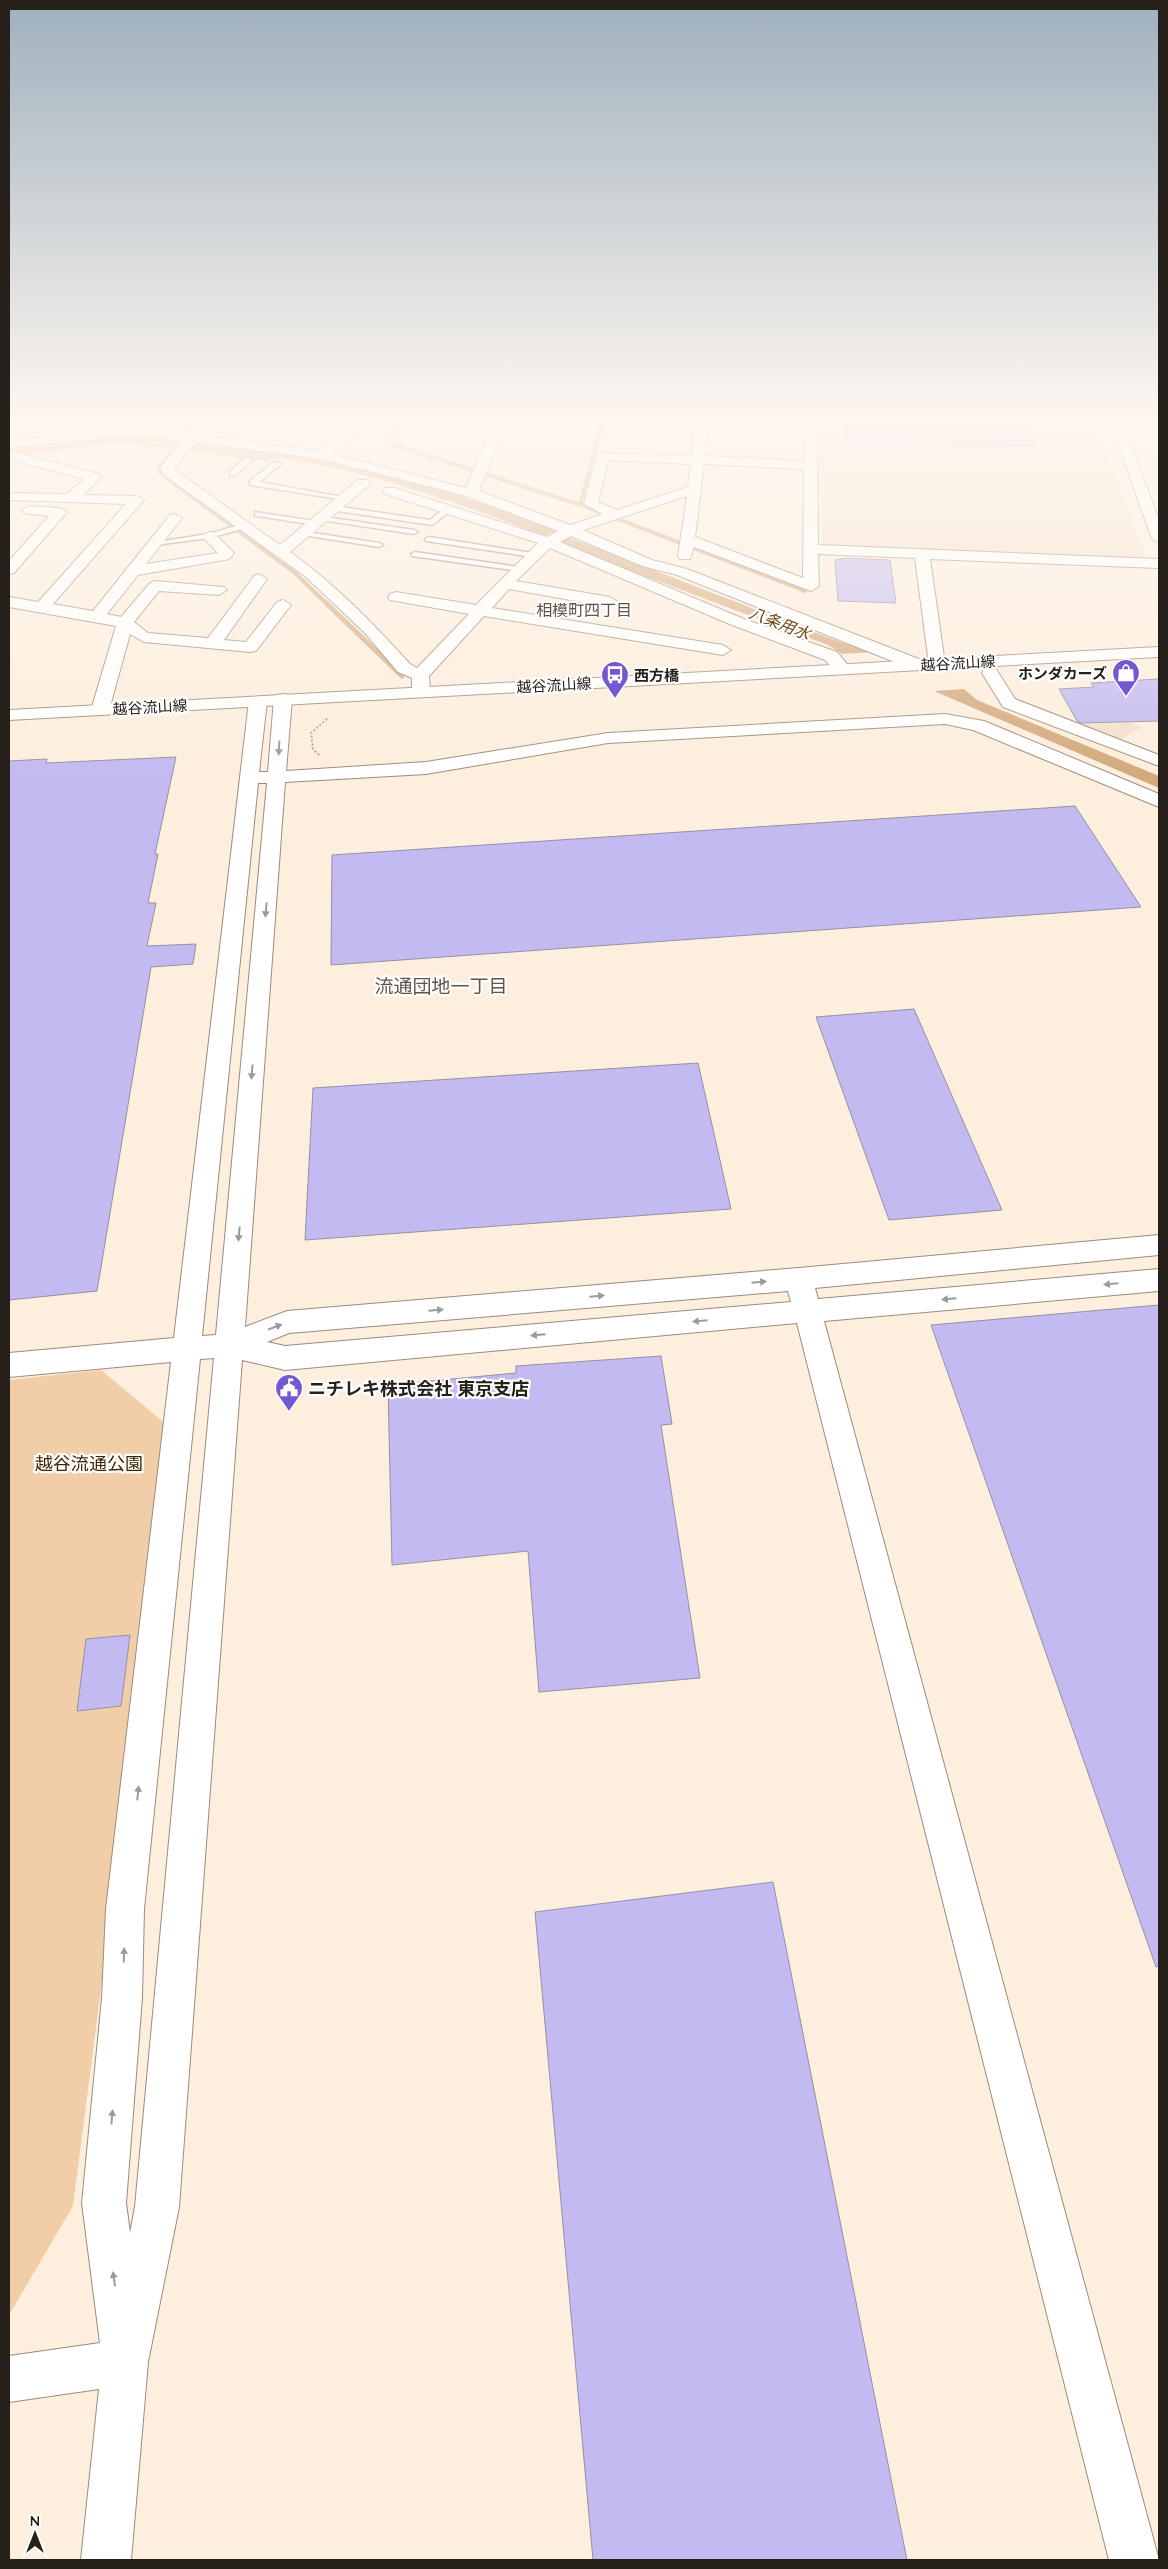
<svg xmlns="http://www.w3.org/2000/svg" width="1168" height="2569" viewBox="0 0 1168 2569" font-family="Quicksand,'Noto Sans JP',sans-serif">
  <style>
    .built { fill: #f5e0ca }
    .green { fill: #f1cea8 }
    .water { fill: #d3a97d }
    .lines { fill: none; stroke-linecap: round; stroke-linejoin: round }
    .stream-far1 { stroke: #d3a97d; stroke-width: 4 }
    .stream { stroke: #d3a97d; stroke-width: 5 }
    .river { fill: #d3a97d; fill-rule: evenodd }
    .building { fill: #c2baf1; stroke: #9391a4 }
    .service-casing { stroke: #9a8c7d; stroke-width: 3 }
    .minor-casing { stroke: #9a8c7d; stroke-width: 2 }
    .tertiary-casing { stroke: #9a8c7d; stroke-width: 2 }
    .primary-casing { stroke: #9a8c7d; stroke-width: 2 }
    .path { stroke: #b0a498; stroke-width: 2; stroke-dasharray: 2 2; stroke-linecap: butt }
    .service { fill: #fff; fill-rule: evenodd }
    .minor { fill: #fff; fill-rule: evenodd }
    .tertiary { fill: #fff; fill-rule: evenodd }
    .primary { fill: #fff; fill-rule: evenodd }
    .oneway { fill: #9d9b98 }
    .labels { text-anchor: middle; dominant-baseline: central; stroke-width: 4.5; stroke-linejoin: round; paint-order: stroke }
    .far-street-label { font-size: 15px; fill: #26201b; stroke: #fff }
    .far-poi-label { font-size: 15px; font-weight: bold; fill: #26201b; stroke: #fff; text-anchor: end }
    .far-neighbourhood-label { font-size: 16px; fill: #625547; stroke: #fff }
    .far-water-label { font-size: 16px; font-style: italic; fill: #714813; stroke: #fff }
    .poi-label { font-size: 18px; font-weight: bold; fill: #26201b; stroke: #fff; text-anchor: start }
    .park-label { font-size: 18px; fill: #3f2400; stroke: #fff }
    .neighbourhood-label { font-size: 19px; fill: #625547; stroke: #fff }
  </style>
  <rect width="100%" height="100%" fill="#fdeedd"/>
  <!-- built -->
  <g class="built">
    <path d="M819,416h273l54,140 -3,2 -103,-4 1,3 -213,-10 -6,-3z"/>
    <path d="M1126,721l16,6 -20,12 -40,-15 39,-1z"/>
  </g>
  <!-- green -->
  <path class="green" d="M101,1370l72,60 -100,776 -64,109v-935z"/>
  <!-- water -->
  <g class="water">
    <path d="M142,434l34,4 -3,6c-56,-9 -106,-1 -162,7 15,-12 106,-15 131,-17z"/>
    <path d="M200,443c43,6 87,9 129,18 74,16 157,41 226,70l-10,5c-77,-29 -155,-58 -236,-73 -38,-7 -76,-10 -114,-15z"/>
    <path d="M568,537l272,105 34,10 -32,2 -14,-9 -271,-102z"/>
    <path d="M964,689l13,11 182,76v12l-225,-97z"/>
  </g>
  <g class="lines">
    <!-- stream-far1 -->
    <g class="stream-far1">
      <path d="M404,416l-16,27 196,63 221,85"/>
      <path d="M184,433l14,-17"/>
      <path d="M175,447l-16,21 1,5 135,100 33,32"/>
      <path d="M580,505l24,-89"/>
    </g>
    <!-- stream -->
    <path class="stream" d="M326,603l76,73"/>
    <!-- river -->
    <path class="river" d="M125,429l140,18 8,2 4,5 -4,5 -8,2 -140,-18 -33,2 -83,12v-14l83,-12z"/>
  </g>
  <!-- building -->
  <g class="building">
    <path d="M843,416h113l72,5 7,25 -189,-7z"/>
    <path d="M846,558l44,2 6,43 -58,-2 -3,-41z"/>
    <path d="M1159,679v42l-78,2 -4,-2 -18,-32 35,-2 -3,-4z"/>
    <path d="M176,757l-21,97h3l-10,49h8l-9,43 49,-2 -3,20 -42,3 -54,324 -88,9v-539l38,-2 -1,4z"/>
    <path d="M1075,806l66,101 -810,58 1,-110z"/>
    <path d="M914,1009l88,201 -113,10 -73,-203z"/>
    <path d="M698,1063l33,146 -426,31 8,-152z"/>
    <path d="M1159,1305v661l-3,1 -225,-642z"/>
    <path d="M661,1356l11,68 -11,1 39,253 -161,14 -11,-141 -136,14 -4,-180 128,-12v-7z"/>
    <path d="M130,1635l-9,71 -44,5 9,-72z"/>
    <path d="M773,1882l134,678h-314l-58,-648z"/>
  </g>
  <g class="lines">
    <defs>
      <g id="service">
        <path d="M246,458l7,2 -17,15h-6v-4z"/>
        <path d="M274,462l7,2 -22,18 90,16 -4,2 -95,-15v-4z"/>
        <path d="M334,506l96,14 16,-13 7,2 -21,16 -101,-15 -1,-2z"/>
        <path d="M255,512l60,9 4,2 -4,2 -57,-9h-3z"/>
        <path d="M318,516l96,14 4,2 -4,2 -93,-14h-3z"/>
        <path d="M243,524h3v4l-37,10 -54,7 -4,-2 57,-9z"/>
        <path d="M300,531l79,12 4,2 -4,2 -76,-12 -4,-2z"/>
        <path d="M429,537l104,16 4,2 -4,2 -107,-16 -1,-2z"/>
        <path d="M415,552l104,15 4,2 -4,2 -107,-15 -1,-2z"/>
      </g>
      <g id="minor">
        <path d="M202,416h13l-15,19 119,16 44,-35h14l-45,38 134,34 31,-72h12l-30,75 91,34 33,-11 -19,-10 13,-51 95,3 4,-40h12l-3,40 99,5 1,-45h12l1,129 341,14v9l-229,-9 15,105 -8,5 -8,-5 -14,-106 -97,-4 1,32 -8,5 -117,-44 -4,12h-10l-2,-3 9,-60 -104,34 69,30 35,9 237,92 2,4 -2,4h-12l-235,-94 -35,-9 -71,-30 -11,6 184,77 93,33 15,18 -2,4h-12l-13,-14 -93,-35 -182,-77 -34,33 94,16 8,5 -2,3 -6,2 -101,-18 -17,19 231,37 8,5 -8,5 -239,-39 -55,60 1,16 -3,4h-12l-3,-4v-14l-14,-6 -33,-39 -59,-56 -142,-102 -3,-8 21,-26 -45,-6 -128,13v-8l128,-13 51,7zM195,442l127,17 144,37 92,35 -11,6 -152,-49h-10l-2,3 2,3 153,49 -62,62 -80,-13 -6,2 -2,3 2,3 79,14 -52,54 -7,-4c-37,-41 -75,-80 -120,-112l78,-66 2,-3 -2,-3h-10l-78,65 -105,-75v-3zM608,460l83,4 -3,23 -71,23 -19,-8zM704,464l100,5 -1,109 -108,-41z"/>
        <path d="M9,451l90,23 2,3 -2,3 -16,15 54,1 7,4 -91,104 40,7 77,-96 5,-1 7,4 -36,46 72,-11 -16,-17 7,-4 5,1 20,20 -5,6 -5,1 -86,15 -31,39 14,3 29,-34 5,-2 69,6 3,3 -8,5 -60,-4 -25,31 14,11 60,5 46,-62 5,-2 8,5 -43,61 22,2 31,-40 6,-2 8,5 -35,46 -6,1 -106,-10 -14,-8 -21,76 -3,4h-12l-3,-4 25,-84 -107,-19v-10l29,5 88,-98 -117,-4v-6l4,-1 54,1 17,-15 -75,-20z"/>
        <path d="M29,506l31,2 7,4 -53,61 -5,1v-13l40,-45 -25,-3 -2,-3z"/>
        <path d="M990,668l6,1 19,30 144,56v11l-156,-59 -21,-34 2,-4z"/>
      </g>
      <g id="tertiary">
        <path d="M1108,416h12l39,104v23l-7,-4z"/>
        <path d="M283,694l6,1 3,4 -6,72 140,-9 182,-29 337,-19 39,7 175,73v13l-186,-77 -28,-6 -337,19 -182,31 -141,8 -40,545 42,-16 512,-43 360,-33v20l-344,33 3,11 341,-30v22l-335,30 335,1239h-50l-312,-1237 -512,47 -43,-10 -63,847 -31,155 -17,198h-50l18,-171 -90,13v-46l91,-13 -18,-140 20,-205 4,-89 65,-547 -162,15v-24l165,-15 75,-637 3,-4h12l3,4 -8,71h9l6,-73 3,-4zM258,783h9l-51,552 -14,1zM788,1291l3,11 -506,44 -18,-4 22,-9zM214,1358l-79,849 -5,26 -4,-30 16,-205 2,-89 56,-550z"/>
      </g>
      <path id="primary" d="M1159,647v10l-1150,63v-10z"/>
    </defs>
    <!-- service casing -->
    <use href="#service" class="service-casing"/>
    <!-- minor casing -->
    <use href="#minor" class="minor-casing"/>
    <!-- tertiary casing -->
    <use href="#tertiary" class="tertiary-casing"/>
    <!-- primary casing -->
    <use href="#primary" class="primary-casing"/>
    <!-- path -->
    <path class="path" d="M319,755l-6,-6 -2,-16 17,-15"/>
    <!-- service -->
    <use href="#service" class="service"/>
    <!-- minor -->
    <use href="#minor" class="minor"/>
    <!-- tertiary -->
    <use href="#tertiary" class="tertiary"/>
    <!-- primary -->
    <use href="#primary" class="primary"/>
  </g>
  <!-- one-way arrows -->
  <defs><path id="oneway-solid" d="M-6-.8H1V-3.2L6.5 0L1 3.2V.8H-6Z" transform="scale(1.25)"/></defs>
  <g class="oneway">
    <use href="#oneway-solid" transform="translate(279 748) rotate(93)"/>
    <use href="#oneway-solid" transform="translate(266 910) rotate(95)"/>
    <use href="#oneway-solid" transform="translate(252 1072) rotate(95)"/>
    <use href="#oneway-solid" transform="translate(239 1234) rotate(95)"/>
    <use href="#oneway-solid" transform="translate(759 1282) rotate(-5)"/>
    <use href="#oneway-solid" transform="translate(1111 1284) rotate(175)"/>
    <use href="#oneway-solid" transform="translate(597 1296) rotate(-5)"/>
    <use href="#oneway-solid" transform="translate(949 1299) rotate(175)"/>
    <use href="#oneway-solid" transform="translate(436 1310) rotate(-5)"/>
    <use href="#oneway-solid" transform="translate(700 1321) rotate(175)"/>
    <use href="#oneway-solid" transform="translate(275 1327) rotate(-21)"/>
    <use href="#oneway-solid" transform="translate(538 1335) rotate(175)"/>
    <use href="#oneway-solid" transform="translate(138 1793) rotate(-84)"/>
    <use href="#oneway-solid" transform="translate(124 1955) rotate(-88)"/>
    <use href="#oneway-solid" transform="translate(112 2117) rotate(-85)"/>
    <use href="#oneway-solid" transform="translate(114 2279) rotate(-98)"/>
  </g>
  <!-- sky -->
  <linearGradient id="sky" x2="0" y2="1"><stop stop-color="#9fb0bd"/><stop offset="0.54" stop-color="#fef7f0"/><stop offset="1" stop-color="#fef7f0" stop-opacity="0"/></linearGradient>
  <rect width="1168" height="776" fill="url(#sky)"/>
  <!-- icons -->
  <defs>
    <symbol id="shop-pin" viewBox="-11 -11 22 30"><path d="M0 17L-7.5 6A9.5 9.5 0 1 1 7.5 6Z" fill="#7557d1" stroke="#fff"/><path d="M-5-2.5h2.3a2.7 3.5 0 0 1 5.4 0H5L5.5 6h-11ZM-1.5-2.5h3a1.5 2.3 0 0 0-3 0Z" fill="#fff"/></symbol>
    <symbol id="bus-pin" viewBox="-11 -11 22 30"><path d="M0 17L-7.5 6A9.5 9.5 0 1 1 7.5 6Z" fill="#7557d1" stroke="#fff"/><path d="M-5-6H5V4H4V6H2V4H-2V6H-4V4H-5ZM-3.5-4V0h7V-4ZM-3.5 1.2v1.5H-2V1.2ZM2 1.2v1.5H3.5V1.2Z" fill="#fff"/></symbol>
    <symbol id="civic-pin" viewBox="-11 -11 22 30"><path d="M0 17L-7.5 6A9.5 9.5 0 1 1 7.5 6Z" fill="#7557d1" stroke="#fff"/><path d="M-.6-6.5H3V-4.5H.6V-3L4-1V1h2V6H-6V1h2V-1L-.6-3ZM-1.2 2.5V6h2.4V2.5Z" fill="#fff"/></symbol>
  </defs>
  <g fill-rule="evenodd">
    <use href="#shop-pin" x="1110" y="657" width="32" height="43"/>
    <use href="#bus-pin" x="599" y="659" width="32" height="43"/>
    <use href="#civic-pin" x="273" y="1372" width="32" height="43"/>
  </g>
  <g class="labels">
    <!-- far-street labels -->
    <g class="far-street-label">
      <text transform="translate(958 663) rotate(-3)">越谷流山線</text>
      <text transform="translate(554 685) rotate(-3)">越谷流山線</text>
      <text transform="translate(150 707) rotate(-3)">越谷流山線</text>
    </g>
    <!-- far-poi labels -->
    <g class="far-poi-label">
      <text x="1107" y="673">ホンダカーズ</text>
      <text x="634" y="675" text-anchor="start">西方橋</text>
    </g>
    <!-- far-neighbourhood labels -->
    <g class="far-neighbourhood-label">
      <text x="584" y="610">相模町四丁目</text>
    </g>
    <!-- far-water labels -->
    <g class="far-water-label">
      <text transform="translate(780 623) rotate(21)">八条用水</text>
    </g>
    <!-- poi labels -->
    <g class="poi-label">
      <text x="308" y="1388">ニチレキ株式会社 東京支店</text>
    </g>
    <!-- park labels -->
    <g class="park-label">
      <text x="89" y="1463">越谷流通公園</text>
    </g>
    <!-- neighbourhood labels -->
    <g class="neighbourhood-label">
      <text x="441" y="986">流通団地一丁目</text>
    </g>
  </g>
  <!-- border -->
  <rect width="1168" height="2569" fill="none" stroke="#26201b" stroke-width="20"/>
  <!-- north arrow -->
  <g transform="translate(35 2534)" stroke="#ffffff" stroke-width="4" paint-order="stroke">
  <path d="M0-4L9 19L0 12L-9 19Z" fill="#26201b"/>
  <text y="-8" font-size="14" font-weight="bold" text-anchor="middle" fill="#26201b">N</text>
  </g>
</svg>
